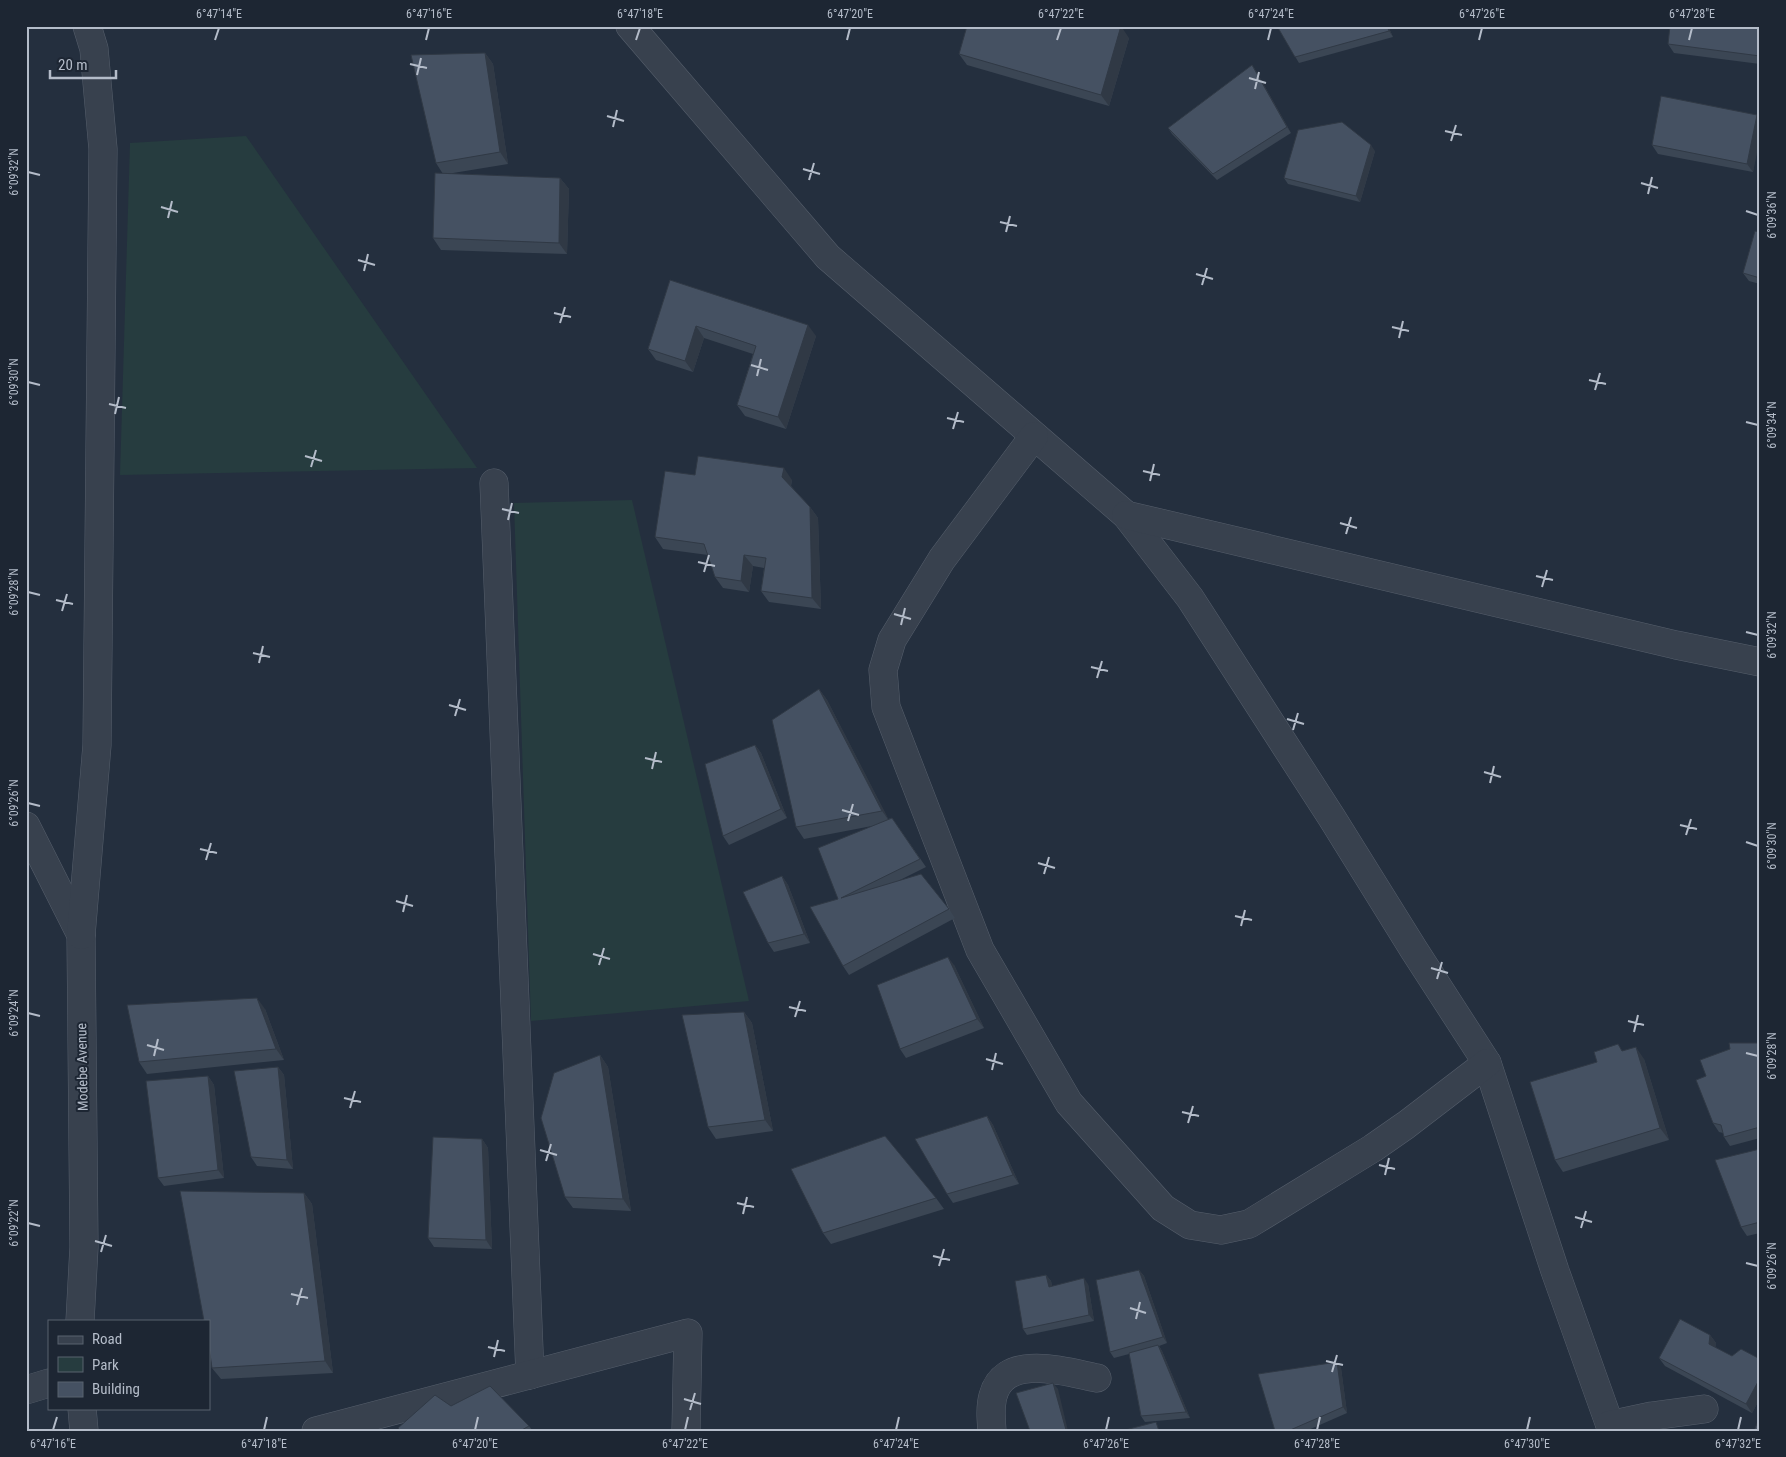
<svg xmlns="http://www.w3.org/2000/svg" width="1786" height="1457" viewBox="0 0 1786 1457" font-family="'Roboto Condensed',sans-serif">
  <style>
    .green { fill: #263c3f }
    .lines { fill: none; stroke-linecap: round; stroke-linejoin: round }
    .minor-casing { stroke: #565f6c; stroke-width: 29 }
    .minor { stroke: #38414e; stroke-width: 28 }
    .wall { fill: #3b4654 }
    .shaded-wall { fill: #303945 }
    .building { fill: #455162; stroke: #303945 }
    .ticks { fill: none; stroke: #b4bcc9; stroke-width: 2 }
    .labels { text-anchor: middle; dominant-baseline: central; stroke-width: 4; stroke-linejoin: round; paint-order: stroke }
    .street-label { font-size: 14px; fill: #b4bcc9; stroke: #1d2633 }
    .neatline { fill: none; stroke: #b4bcc9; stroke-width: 2 }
    .ticks-label { font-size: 12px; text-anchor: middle; fill: #b4bcc9 }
  </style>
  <rect width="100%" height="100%" fill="#242f3e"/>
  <!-- green -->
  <g class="green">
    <path d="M246,136l231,332 -357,7 10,-332z"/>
    <path d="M632,500l117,501 -218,20 -17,-518z"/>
  </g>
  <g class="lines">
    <defs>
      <g id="minor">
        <path d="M630,26l198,231 298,258 64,83 142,220 82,132 73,113 68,208 57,160"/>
        <path d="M1034,436l-92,123 -50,81 -9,30 3,37 94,243 89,153 94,105 27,17 31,5 28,-6 124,-76 33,-23 81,-62"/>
        <path d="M494,483l36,892"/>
        <path d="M1126,515l550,130 84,17"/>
        <path d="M26,826l55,109 3,312 -4,74"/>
        <path d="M81,935l16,-190 6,-596 -9,-100 -7,-23"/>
        <path d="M26,1390l23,-7"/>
        <path d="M82,1408l2,23"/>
        <path d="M1610,1425l42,-9 52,-7"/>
        <path d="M316,1431l372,-98 -2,98"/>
        <path d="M992,1431c-1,-12 -2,-24 1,-35 12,-44 73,-24 104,-18"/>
      </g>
    </defs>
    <!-- minor casing -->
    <use href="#minor" class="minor-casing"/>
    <!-- minor -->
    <use href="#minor" class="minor"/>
  </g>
  <!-- wall -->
  <g class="wall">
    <path d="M1277,26h111l5,11 -94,26z"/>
    <path d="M1760,26v38l-86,-11 -6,-9z"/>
    <path d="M1129,38l-20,68 -142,-41 -8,-11z"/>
    <path d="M485,53l8,11 15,100 -61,10 113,4 9,11 -2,65 -126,-4 -8,-12 10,-64 -7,-11z"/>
    <path d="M1252,65l4,6 35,62 -74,47 -45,-46 -4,-6z"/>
    <path d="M1760,120l-7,52 -95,-18 -6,-9z"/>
    <path d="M1375,151l-15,51 -72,-18 -4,-6z"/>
    <path d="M1760,232v52l-11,-3 -6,-8z"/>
    <path d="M670,280l146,56 -30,93 -41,-13 -8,-11 16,-51 -49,-16 -11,34 -37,-12 -8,-11z"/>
    <path d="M695,475l97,5 -1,6 19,21 8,11 3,91 -52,-7 -8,-11 3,-23 -11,-2 -4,26 -26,-4 -8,-11 -7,-22 -45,-6 -8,-12z"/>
    <path d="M819,689l8,11 61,119 4,-1 34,49 -28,14 51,28 6,9 -106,57 -6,-9 -5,-67 34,-73 -68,13 -8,-12z"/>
    <path d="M755,745l6,8 26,65 -58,27 -6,-9z"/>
    <path d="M782,876l6,9 22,58 -36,9 -6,-9z"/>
    <path d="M954,965l30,63 -78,30 -6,-9z"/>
    <path d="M265,1009l19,51 -137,14 -8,-12z"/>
    <path d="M744,1012l8,11 21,108 -57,8 -8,-12z"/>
    <path d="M1760,1043v95l-30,8 -6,-9 -1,-4 -4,-1 -6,-9 -7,-47z"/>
    <path d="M1623,1051l21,8 25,81 -106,32 -8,-12 42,-98z"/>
    <path d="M600,1055l8,12 23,144 -58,-3 -8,-11z"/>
    <path d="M278,1067l6,8 9,94 -36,-3 -6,-9z"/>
    <path d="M208,1076l6,9 10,93 -60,8 -6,-8z"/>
    <path d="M987,1116l6,9 26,59 -66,19 -6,-9z"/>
    <path d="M482,1139l6,9 4,101 -58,-2 -6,-9z"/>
    <path d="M1760,1149v84l-13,3 -6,-9z"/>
    <path d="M304,1193l8,11 21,169 -112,6 -9,-11z"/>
    <path d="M936,1198l8,11 -113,35 -8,-11z"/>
    <path d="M1139,1270l5,6 23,67 -8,3 3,5 28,67 -45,4 -4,-6 -12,-62 -15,4 -4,-6z"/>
    <path d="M1046,1275l5,6 1,5 36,-2 6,37 -67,14 -4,-6z"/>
    <path d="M1710,1335l6,8 -1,5 17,8 28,3v39l-8,15 -87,-47 -6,-8z"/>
    <path d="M1337,1362l4,6 6,45 -41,18h-31z"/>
    <path d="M451,1406l78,20 4,5h-132l-3,-3z"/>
  </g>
  <!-- shaded-wall -->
  <g class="shaded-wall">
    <path d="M1121,26l8,12 -20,68 -8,-11z"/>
    <path d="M1387,26h1l5,11 -4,-6z"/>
    <path d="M485,53l8,11 15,100 -8,-12z"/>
    <path d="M1252,65l4,6 35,62 -4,-6z"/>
    <path d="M1757,115l3,5v19l-7,33 -6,-8z"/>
    <path d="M1371,145l4,6 -15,51 -4,-6z"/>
    <path d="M560,178l9,11 -2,65 -8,-11z"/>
    <path d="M808,325l8,11 -30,93 -8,-12z"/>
    <path d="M696,326l8,12 -11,34 -8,-11z"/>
    <path d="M784,468l8,12 -2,8 -8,-11z"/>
    <path d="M810,507l8,11 3,91 -9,-11z"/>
    <path d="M744,555l9,11 -4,26 -8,-11z"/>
    <path d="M819,689l8,11 63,122 -8,-11z"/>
    <path d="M755,745l6,8 26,65 -6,-9z"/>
    <path d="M782,876l6,9 22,58 -6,-9z"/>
    <path d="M948,957l6,8 30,63 -7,-9z"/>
    <path d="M257,998l8,11 19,51 -8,-11z"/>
    <path d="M744,1012l8,11 21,108 -8,-11z"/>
    <path d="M1636,1047l8,12 25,81 -9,-12z"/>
    <path d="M600,1055l8,12 23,144 -8,-12z"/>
    <path d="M278,1067l6,8 9,94 -6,-9z"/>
    <path d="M208,1076l6,9 10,93 -6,-8z"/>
    <path d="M987,1116l6,9 26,59 -6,-9z"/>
    <path d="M482,1139l6,9 4,101 -6,-9z"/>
    <path d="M304,1193l8,11 21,169 -8,-12z"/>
    <path d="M1139,1270l5,6 23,67 -4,-6z"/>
    <path d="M1046,1275l5,6 2,11 -4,-5z"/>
    <path d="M1084,1278l4,6 6,37 -5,-6z"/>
    <path d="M1710,1335l6,8 -1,10 -6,-9z"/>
    <path d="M1158,1345l4,6 28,67 -4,-6z"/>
    <path d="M1337,1362l4,6 6,45 -4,-6z"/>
    <path d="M1760,1378v20l-8,15 -6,-9z"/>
    <path d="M1053,1383l5,6 10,42 -2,-1z"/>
  </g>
  <!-- building -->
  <g class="building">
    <path d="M967,26h154l-20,69 -142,-41z"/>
    <path d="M1277,26h110l2,5 -94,26z"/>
    <path d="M1670,26h90v30l-92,-12z"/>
    <path d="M485,53l15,99 -64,11 -25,-108z"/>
    <path d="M1252,65l35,62 -74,47 -45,-46z"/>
    <path d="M1661,96l96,19 -10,49 -95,-19z"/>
    <path d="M1342,122l29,23 -15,51 -72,-18 14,-48z"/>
    <path d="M435,173l125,5 -1,65 -126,-5z"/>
    <path d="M1755,231l5,1v46l-17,-5z"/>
    <path d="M670,280l138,45 -30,92 -41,-12 19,-59 -60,-20 -11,35 -37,-12z"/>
    <path d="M698,456l86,12 -2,9 28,30 2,91 -51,-7 5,-33 -22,-3 -3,26 -26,-4 -11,-33 -49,-7 10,-66 30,4z"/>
    <path d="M819,689l63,122 -86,16 -24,-107z"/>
    <path d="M755,745l26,64 -58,27 -18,-72z"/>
    <path d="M892,818l28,41 -79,39 80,-24 28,35 -106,57 -33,-59 28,-8 -20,-51z"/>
    <path d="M782,876l22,58 -36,9 -25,-51z"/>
    <path d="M948,957l29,62 -77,30 -23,-64z"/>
    <path d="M257,998l19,51 -137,13 -12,-57z"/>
    <path d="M744,1012l21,108 -57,7 -26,-112z"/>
    <path d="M1729,1043h31v84l-36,10 -3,-12 -8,-2 -17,-43 10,-4 -6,-16 30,-11z"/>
    <path d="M1618,1044l4,7 14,-4 24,81 -105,32 -25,-78 67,-20 -3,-10z"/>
    <path d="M600,1055l23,144 -58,-2 -24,-79 13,-45z"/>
    <path d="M278,1067l9,93 -36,-3 -17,-86z"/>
    <path d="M208,1076l10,94 -60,8 -12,-97z"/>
    <path d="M987,1116l26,59 -66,19 -32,-55z"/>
    <path d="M885,1136l51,62 -113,35 -32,-64z"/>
    <path d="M433,1137l49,2 4,101 -58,-2z"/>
    <path d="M1760,1149v73l-19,5 -26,-67z"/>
    <path d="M180,1191l124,2 21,168 -113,7 -3,-21v-26h-5z"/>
    <path d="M1139,1270l24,67 -53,15 -14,-72z"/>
    <path d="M1046,1275l3,12 35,-9 5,37 -66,14 -8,-48z"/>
    <path d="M1680,1319l30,16 -1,9 23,12 9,-7 19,10v19l-14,26 -87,-46z"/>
    <path d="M1158,1345l28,67 -45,4 -12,-63z"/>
    <path d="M1337,1362l6,45 -55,24h-13l-17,-57z"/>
    <path d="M1053,1383l13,47 -4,1h-32l-14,-38z"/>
    <path d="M490,1386l39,40 -9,5h-119l-3,-3 37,-33 16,11z"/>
    <path d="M1760,1416v15h-6z"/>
    <path d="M1156,1422l3,9h-34v-1z"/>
  </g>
  <!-- ticks -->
  <path class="ticks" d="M215,40l4,-12M426,40l3,-12M636,40l4,-12M847,40l3,-12M1057,40l4,-12M1268,40l3,-12M1479,40l3,-12M1689,40l3,-12M410,64l17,4M417,75l4,-17M1249,78l17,5M1255,89l4,-17M607,116l17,5M613,127l4,-17M1445,131l17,4M1451,141l5,-16M803,169l17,5M28,172l12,3M809,180l5,-17M1641,183l17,5M1648,194l4,-17M161,207l17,5M1746,211l12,4M168,218l4,-17M1000,222l17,4M1006,232l4,-16M358,260l17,5M364,271l4,-17M1196,274l17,5M1202,285l5,-17M554,313l17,4M560,323l5,-16M1392,327l17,4M1399,338l4,-17M751,365l17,5M757,376l4,-17M1589,380l17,4M28,382l12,3M1595,390l5,-17M109,404l17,4M115,414l4,-17M947,418l17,4M1746,422l12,3M953,429l5,-17M305,456l17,5M311,467l5,-17M1143,471l17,4M1150,481l4,-17M502,509l17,4M508,520l4,-17M1340,523l17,5M1346,534l5,-17M698,562l17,4M704,572l5,-17M1536,576l17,4M1542,587l5,-17M28,592l12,3M56,600l17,4M62,611l5,-17M894,614l17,5M901,625l4,-17M1746,632l12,3M253,653l17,4M259,663l4,-17M1091,667l17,4M1097,678l5,-17M449,705l17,5M455,716l5,-17M1287,719l17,5M1293,730l5,-17M645,758l17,4M652,769l4,-17M1484,772l17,5M1490,783l4,-17M28,803l12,3M842,810l17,5M848,821l5,-17M1680,825l17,4M1686,835l5,-16M1746,842l12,4M200,849l17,4M206,860l5,-17M1038,863l17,5M1044,874l5,-17M396,901l17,5M403,912l4,-17M1235,916l17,4M1241,926l4,-16M593,954l17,5M599,965l5,-17M1431,968l17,5M1437,979l5,-17M789,1007l17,4M28,1013l12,3M795,1017l5,-16M1628,1021l16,4M1634,1032l4,-17M147,1045l17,5M1746,1053l12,3M154,1056l4,-17M986,1059l17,5M992,1070l4,-17M344,1098l17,4M350,1108l5,-17M1182,1112l17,4M1188,1123l5,-17M540,1150l17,5M546,1161l5,-17M1379,1165l16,4M1385,1175l4,-17M737,1203l17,4M743,1214l4,-17M1575,1217l17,5M28,1223l12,3M1581,1228l5,-17M95,1241l17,5M101,1252l5,-17M933,1256l17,4M1746,1263l12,3M939,1266l5,-17M291,1294l17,4M297,1305l5,-17M1130,1308l16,5M1136,1319l4,-17M488,1347l17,4M494,1357l4,-17M1326,1361l17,4M1332,1372l5,-17M684,1399l17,5M690,1410l5,-17M53,1430l4,-13M264,1430l3,-13M475,1430l3,-13M685,1430l3,-13M896,1430l3,-13M1106,1430l3,-13M1317,1430l3,-13M1527,1430l3,-13M1738,1430l3,-13"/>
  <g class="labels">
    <!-- street labels -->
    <g class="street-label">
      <text transform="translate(82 1067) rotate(-91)">Modebe Avenue</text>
    </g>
  </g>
  <!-- border -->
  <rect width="1786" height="1457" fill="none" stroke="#1d2633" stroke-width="55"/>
  <!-- legend -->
  <rect x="48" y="1320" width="162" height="90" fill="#1d2633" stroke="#59626f"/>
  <rect x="58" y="1336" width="25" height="8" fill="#38414e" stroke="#59626f"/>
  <text x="92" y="1344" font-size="15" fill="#b4bcc9">Road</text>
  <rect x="58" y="1357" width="25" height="15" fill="#263c3f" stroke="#59626f"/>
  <text x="92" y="1370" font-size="15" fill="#b4bcc9">Park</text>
  <rect x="58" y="1382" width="25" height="15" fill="#455162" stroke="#59626f"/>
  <text x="92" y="1394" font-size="15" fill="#b4bcc9">Building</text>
  <!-- scale -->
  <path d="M50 70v8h66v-8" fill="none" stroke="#b4bcc9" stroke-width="2.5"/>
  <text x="58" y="70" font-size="15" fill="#b4bcc9" stroke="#1d2633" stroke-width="4" paint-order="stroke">20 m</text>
  <rect x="28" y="28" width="1730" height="1402" class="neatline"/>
  <g class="ticks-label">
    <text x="219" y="18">6°47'14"E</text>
    <text x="429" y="18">6°47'16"E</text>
    <text x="640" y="18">6°47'18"E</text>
    <text x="850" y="18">6°47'20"E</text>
    <text x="1061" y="18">6°47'22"E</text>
    <text x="1271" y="18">6°47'24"E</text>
    <text x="1482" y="18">6°47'26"E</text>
    <text x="1692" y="18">6°47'28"E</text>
    <text transform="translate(14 172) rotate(-90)" y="4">6°09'32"N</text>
    <text transform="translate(1772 215) rotate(-90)" y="4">6°09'36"N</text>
    <text transform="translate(14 382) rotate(-90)" y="4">6°09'30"N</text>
    <text transform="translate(1772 425) rotate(-90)" y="4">6°09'34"N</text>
    <text transform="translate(14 592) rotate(-90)" y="4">6°09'28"N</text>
    <text transform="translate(1772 635) rotate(-90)" y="4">6°09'32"N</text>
    <text transform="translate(14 803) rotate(-90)" y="4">6°09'26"N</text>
    <text transform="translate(1772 846) rotate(-90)" y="4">6°09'30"N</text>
    <text transform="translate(14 1013) rotate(-90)" y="4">6°09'24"N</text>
    <text transform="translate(1772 1056) rotate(-90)" y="4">6°09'28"N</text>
    <text transform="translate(14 1223) rotate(-90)" y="4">6°09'22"N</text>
    <text transform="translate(1772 1266) rotate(-90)" y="4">6°09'26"N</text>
    <text x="53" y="1448">6°47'16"E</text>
    <text x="264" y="1448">6°47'18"E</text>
    <text x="475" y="1448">6°47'20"E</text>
    <text x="685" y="1448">6°47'22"E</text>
    <text x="896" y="1448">6°47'24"E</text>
    <text x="1106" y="1448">6°47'26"E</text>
    <text x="1317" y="1448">6°47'28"E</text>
    <text x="1527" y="1448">6°47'30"E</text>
    <text x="1738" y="1448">6°47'32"E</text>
  </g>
</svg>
